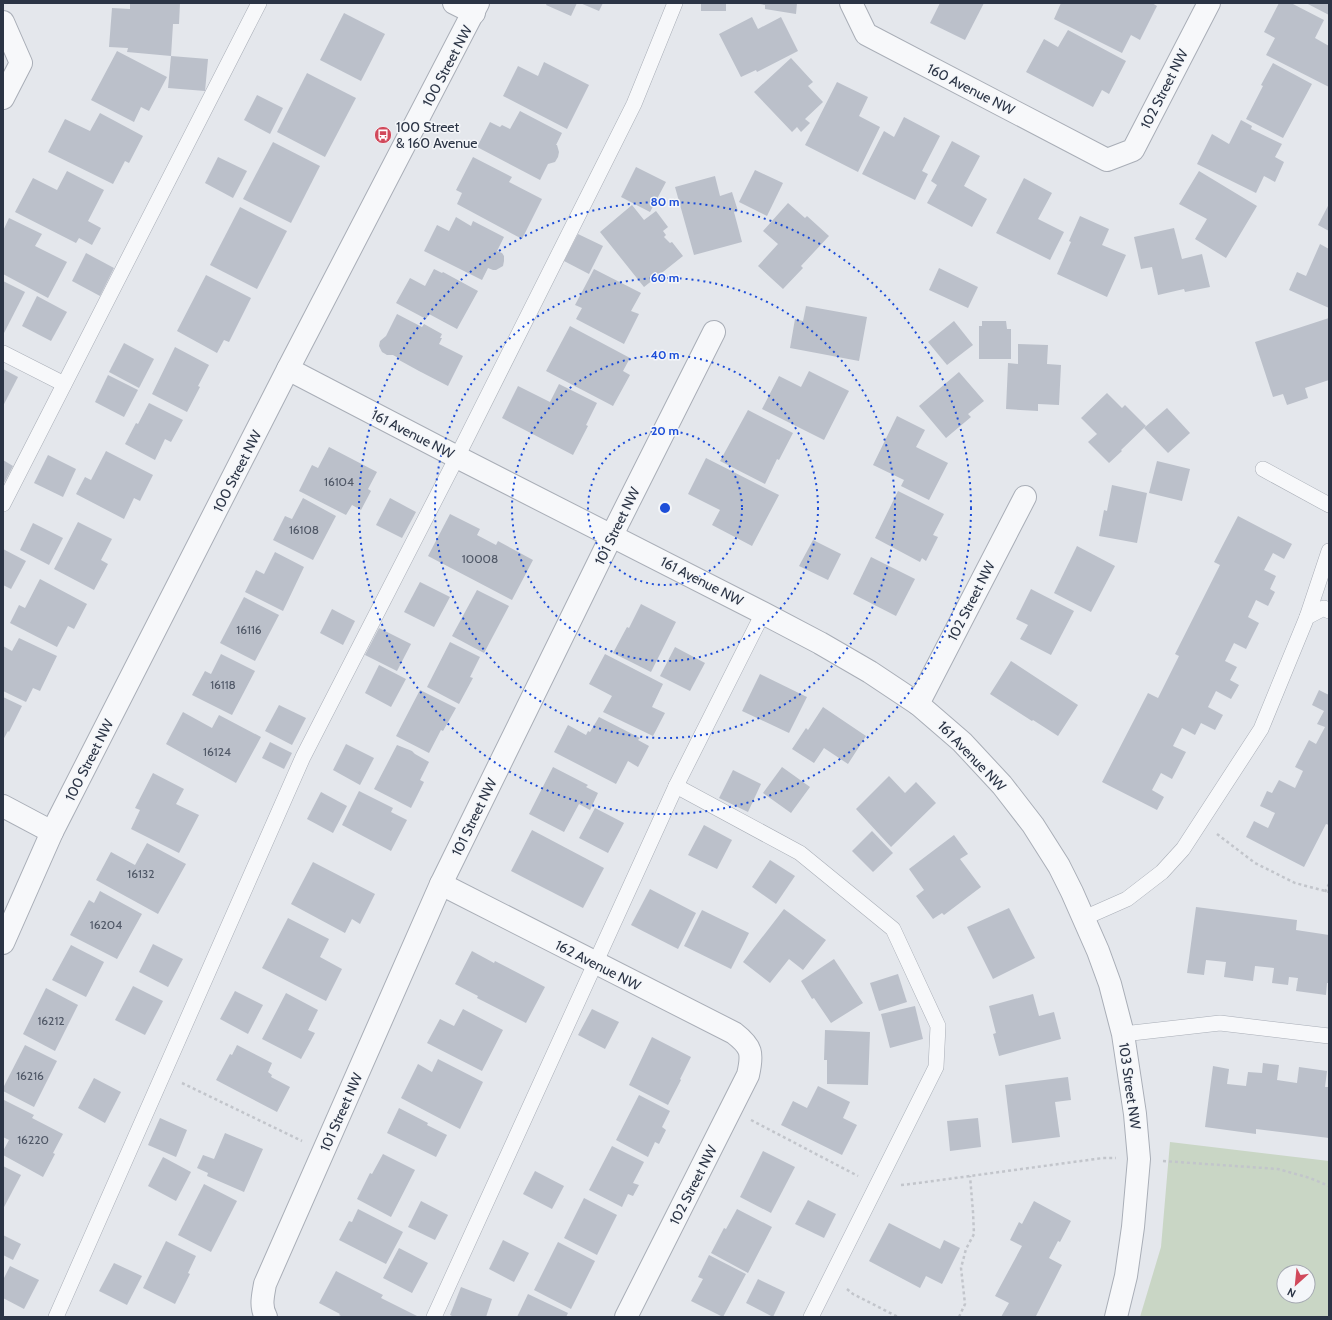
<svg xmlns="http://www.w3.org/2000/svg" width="1332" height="1320" viewBox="0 0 1332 1320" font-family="Cabin,sans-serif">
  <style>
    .green { fill: #c9d6c5; fill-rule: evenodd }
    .building { fill: #bbc0ca }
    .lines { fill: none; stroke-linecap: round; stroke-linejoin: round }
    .service-casing { stroke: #a9aeb7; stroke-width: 16 }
    .minor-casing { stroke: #a9aeb7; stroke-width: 24 }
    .tertiary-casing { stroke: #a9aeb7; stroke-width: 24 }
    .path { stroke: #c2c5cb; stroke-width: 2.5; stroke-dasharray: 3 3; stroke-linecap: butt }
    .service { stroke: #f7f8fa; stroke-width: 15 }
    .minor { stroke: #f7f8fa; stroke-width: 22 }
    .tertiary { stroke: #f7f8fa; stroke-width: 22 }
    .ring { fill: none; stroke: #1d4ed8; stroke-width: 2; stroke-dasharray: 2 4 }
    .labels { text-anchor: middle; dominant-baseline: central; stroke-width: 3; stroke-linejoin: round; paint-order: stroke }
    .number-label { font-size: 12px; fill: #4f5766 }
    .street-label { font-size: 14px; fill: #2b3445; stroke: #f4f6f9 }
    .poi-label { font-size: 14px; fill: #2b3445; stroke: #f4f6f9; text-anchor: start }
    .centre { fill: #1d4ed8; stroke: #f4f6f9; stroke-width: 2 }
    .ring-label { font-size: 12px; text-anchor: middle; font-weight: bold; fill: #1d4ed8; stroke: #f4f6f9; stroke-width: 3; stroke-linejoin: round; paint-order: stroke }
  </style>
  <rect width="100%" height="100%" fill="#e4e7ec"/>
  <!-- green -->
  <path class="green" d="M1170,1142l159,19v156h-189l21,-70zM1284,1272h24v24h-24z"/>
  <!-- building -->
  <g class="building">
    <path d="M130,3h50l-1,21h-6l-2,32 -44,-4 1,-4 -19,-1 3,-39 18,1z"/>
    <path d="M547,3h30l-6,13 -25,-11z"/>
    <path d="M580,3h23l-4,8z"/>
    <rect x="701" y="3" width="25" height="8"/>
    <path d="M755,3h42l-1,11 -31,-5v-4z"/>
    <path d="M940,3h44l-19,37 -35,-17z"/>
    <path d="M1061,3h91l5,3 -17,34 -9,-5 -9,18 -68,-34z"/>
    <path d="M1279,3h12l33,17 -9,18 14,8v41l-63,-32 9,-17 -11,-6z"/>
    <path d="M1306,3h23v12z"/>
    <path d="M344,13l41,21 -24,47 -41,-21z"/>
    <path d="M752,17l6,12 23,-12 17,34 -41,21 -1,-2 -15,7 -22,-43z"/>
    <path d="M1068,30l58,31 -17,33 -7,-4 -9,17 -67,-35 18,-33 14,8z"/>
    <path d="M117,51l50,26 -18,34 -8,-4 -7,15 -43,-22z"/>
    <path d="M171,56l37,3 -3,32 -37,-3z"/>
    <path d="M791,58l22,24 -5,4 15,16 -18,17 5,4 -9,9 -4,-5 -5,5 -38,-40z"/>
    <path d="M544,62l45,23 -22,44 -64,-33 15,-30 20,10z"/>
    <path d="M1273,63l39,21 -29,54 -37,-19 17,-33 -2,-1z"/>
    <path d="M307,73l49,25 -31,59 -48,-25z"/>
    <path d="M837,82l31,15 -9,19 21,11 -22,45 -53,-27z"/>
    <path d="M257,95l26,13 -13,26 -26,-14z"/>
    <path d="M520,111l42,22 -6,12h1l2,7 -1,5 -3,5 -7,2 -8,16 -63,-33 13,-25 10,5 2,-2 8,4z"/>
    <path d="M100,113l43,23 -14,27 -4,-2 -12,23 -65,-32 17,-33 25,12z"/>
    <path d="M904,117l36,19 -18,35 6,3 -13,26 -53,-26 22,-43 10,6z"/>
    <path d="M1241,120l11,6 -1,3 31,15 -7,13 9,5 -9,20 -11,-6 -8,17 -59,-29 15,-30 17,10z"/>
    <path d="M952,141l28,15 -16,30 23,13 -15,28 -45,-24 10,-18 -6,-4z"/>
    <path d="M273,142l47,24 -29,57 -48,-24z"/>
    <path d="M218,157l29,14 -14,27 -28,-15z"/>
    <path d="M473,157l39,20 -3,5 33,17 -20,40 -65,-35 5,-11 -6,-3z"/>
    <path d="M636,167l30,15 -16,30 -29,-15z"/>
    <path d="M755,170l28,13 -16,33 -28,-14z"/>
    <path d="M67,171l37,19 -16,31 13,7 -9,17 -13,-7 -3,5 -61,-31 18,-34 24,12z"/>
    <path d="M1199,171l58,35 -31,52 -31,-19 12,-20 -28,-15z"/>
    <path d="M715,176l5,20 12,-4 6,19 -4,1 8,30 -48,13 -19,-68z"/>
    <path d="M1024,178l28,15 -14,26 26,13 -14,28 -54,-27z"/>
    <path d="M788,203l17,15 2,-2 22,20 -28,30 2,2 -20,21 -25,-23 20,-22 -15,-13z"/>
    <path d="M1329,204v27l-11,-6z"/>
    <path d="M632,205l12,15 12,-9 12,16 -5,4 3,4 -2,2 6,6 2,-1 11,14 -39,31 -44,-55z"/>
    <path d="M240,207l47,24 -30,58 -47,-24z"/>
    <path d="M1080,216l29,13 -7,16 24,10 -19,42 -50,-23 14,-32 -2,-1z"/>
    <path d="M456,217l15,9 2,-5 31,16 -7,14 5,2 2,3v5l-1,5 -7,4h-3l-5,-2 -6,12 -58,-29 13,-26 12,6z"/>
    <path d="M9,218l33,16 -7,12 32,16 -19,36 -45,-24v-43z"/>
    <path d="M1174,228l8,31 20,-5 8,33 -25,5 -1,-3 -26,6 -6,-28 -11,2 -7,-32z"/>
    <path d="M578,234l25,12 -14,28 -25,-13z"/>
    <path d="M1320,244l9,5v59l-40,-18 8,-18 9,4z"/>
    <path d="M86,253l28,15 -14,28 -28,-15z"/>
    <path d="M939,268l39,19 -10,21 -39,-18z"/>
    <path d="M434,269l8,4 1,-1 35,19 -21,38 -28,-15 -3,5 -30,-16 14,-25 15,8z"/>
    <path d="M594,269l47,24 -10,18 8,3 -15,30 -48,-25 6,-11 -7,-3z"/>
    <path d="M206,275l45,23 -22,44 -5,-2 -7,13 -40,-22z"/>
    <path d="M3,281l22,11 -22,43z"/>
    <path d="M37,296l30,16 -16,29 -29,-15z"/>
    <path d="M806,306l61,11 -8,44 -69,-13 5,-29 8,2z"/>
    <path d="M397,314l25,13 2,-3 18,10 -2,4h2l-3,6 24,12 -15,30 -29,-15 -20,-11 1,-1 -7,-4h-6l-5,-3 -3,-6 1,-5 6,-5z"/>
    <path d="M1329,318v62l-24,8 3,10 -21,7 -4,-11 -10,3 -18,-55z"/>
    <path d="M954,321l19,24 -26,20 -19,-23z"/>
    <path d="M982,321h24l1,8h4v30h-32v-33h3z"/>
    <path d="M570,326l60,32 -7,13 7,4 -17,31 -67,-35z"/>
    <path d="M124,343l30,16 -15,29 -30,-16z"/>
    <path d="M1018,344l30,1 -1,19 14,1 -2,40 -21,-1v7l-32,-2 2,-46 10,1z"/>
    <path d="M175,347l34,18 -11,21 2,1 -13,25 -35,-18z"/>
    <path d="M3,369l15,8 -15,29z"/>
    <path d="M809,371l40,20 -25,49 -62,-31 17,-33 22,11z"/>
    <path d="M959,372l25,29 -16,13 3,3 -25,21 -27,-32z"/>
    <path d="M108,375l30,15 -14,27 -29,-15z"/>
    <path d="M559,384l38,19 -11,22 2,1 -15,29 -71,-37 16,-32 32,16z"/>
    <path d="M1107,393l15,15 3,-3 21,21 -25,24 1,1 -13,12 -21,-21 9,-8 -16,-16z"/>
    <path d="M149,403l34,17 -12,22 -6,-3 -10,21 -30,-16 11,-21 2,1z"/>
    <path d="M1167,408l23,25 -22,20 -24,-25z"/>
    <path d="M748,410l45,23 -14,27 -2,-1 -12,25 -45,-23z"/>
    <path d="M897,416l28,14 -9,17 32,16 -19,37 -28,-14 3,-6 -31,-15z"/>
    <path d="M329,447l48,25 -9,17 3,2 -10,19 -9,-5 -6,10 -47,-24 13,-26 6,3z"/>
    <path d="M106,451l47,24 -13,26 -6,-3 -10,21 -48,-25 9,-17 6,3z"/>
    <path d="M48,455l28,14 -13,28 -29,-14z"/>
    <path d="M706,458l73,37 -27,51 -40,-21 8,-15 -32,-16z"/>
    <path d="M3,460l10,6 -10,19z"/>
    <path d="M1157,461l33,8 -8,32 -33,-8z"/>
    <path d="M1112,485l35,8 -10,50 -38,-7 5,-26 3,1z"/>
    <path d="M898,491l46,23 -11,21 5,2 -12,24 -4,-3 -2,4 -45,-24z"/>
    <path d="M303,498l33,18 -23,44 -40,-20 12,-24 7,3z"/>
    <path d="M390,498l26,14 -14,26 -26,-13z"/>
    <path d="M450,514l30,15 -3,6 19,10 2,-4 35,19 -21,40 -84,-44z"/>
    <path d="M1238,516l54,28 -8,15 -11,-6 -9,17 12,6 -6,13 5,3 -7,14 -12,-6 -8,17 11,6 -13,26 -12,-6 -9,18 12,6 -7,13 9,5 -8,14 -15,-8 -8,16 15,8 -8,15 -14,-7 -6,12 -13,-7 -9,18 13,6 -14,27 -11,-6 -9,17 12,7 -7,13 -55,-28 46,-89 10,5 21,-42 -4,-2 45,-89 -6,-3z"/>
    <path d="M78,522l34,17 -11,21 7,4 -14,26 -40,-21z"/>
    <path d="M33,523l30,15 -14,27 -29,-15z"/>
    <path d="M813,540l28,14 -13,26 -29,-14z"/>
    <path d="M1077,546l38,20 -24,46 -37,-19z"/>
    <path d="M3,549l23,12 -15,28 -8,-4z"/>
    <path d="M275,552l29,15 -21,44 -38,-19 11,-22 8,4z"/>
    <path d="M871,557l44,22 -19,37 -43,-22z"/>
    <path d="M40,579l47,25 -13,25 -6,-3 -11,21 -47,-24 9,-18 6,3z"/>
    <path d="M420,582l30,15 -16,30 -30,-15z"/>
    <path d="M1031,589l43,22 -23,44 -31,-16 8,-14 -12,-6z"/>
    <path d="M477,590l32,16 -25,47 -32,-17z"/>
    <path d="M244,597l35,18 -24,46 -35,-18z"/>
    <path d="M641,604l35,18 -25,50 -38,-19 14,-26 2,1z"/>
    <path d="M332,609l23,12 -12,24 -23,-12z"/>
    <path d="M379,628l32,16 -14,27 -32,-16z"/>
    <path d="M19,638l38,18 -17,35 -7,-3 -7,14 -23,-11v-45l9,5z"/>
    <path d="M450,642l30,15 -10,20 3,1 -14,26 -32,-17z"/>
    <path d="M675,647l30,16 -15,28 -30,-15z"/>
    <path d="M221,654l34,17 -23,44 -40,-20 13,-24 6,3z"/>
    <path d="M605,654l58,30 -11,23 13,6 -12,23 -50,-24 9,-16 -23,-12z"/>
    <path d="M1011,661l67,44 -20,31 -25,-16 -1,1 -42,-27z"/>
    <path d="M379,665l27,14 -15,28 -26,-14z"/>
    <path d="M760,674l47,23 -18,36 -47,-22z"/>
    <path d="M420,690l36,18 -13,23 -2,-1 -12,23 -33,-17z"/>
    <path d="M1319,690l10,5v130l-3,-1 -22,43 -58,-30 8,-16 14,7 7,-15 -15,-7 7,-15 5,2 7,-13 16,8 8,-17 -8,-4 14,-27 7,4 9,-17 -8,-3 7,-13 -12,-6z"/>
    <path d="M3,697l19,9 -13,26 -1,-1 -5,9z"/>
    <path d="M279,705l27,13 -14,27 -27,-14z"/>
    <path d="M823,707l43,29 -18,28 -24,-16 -10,15 -22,-14 14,-21 2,2z"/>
    <path d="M183,712l29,16 7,-13 42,22 -25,46 -70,-39z"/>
    <path d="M599,717l41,21 -2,2 11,6 -11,21 -10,-6 -12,23 -62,-32 14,-27 18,10 2,-4 2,1z"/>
    <path d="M270,742l22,11 -8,16 -22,-11z"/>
    <path d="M346,744l28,14 -14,27 -27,-15z"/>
    <path d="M397,745l15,6 3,3 14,8 -9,18 4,2 -13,26 -37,-19z"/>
    <path d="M553,767l35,18 -2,2 12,6 -8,17 -11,-6 -15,28 -35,-18z"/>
    <path d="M782,767l28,20 -19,26 -28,-20z"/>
    <path d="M733,770l28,14 -13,28 -29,-14z"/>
    <path d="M153,773l31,16 -8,15 23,11 -20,38 -48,-24 9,-19 -5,-2z"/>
    <path d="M889,776l16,17 11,-11 20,21 -45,44 -35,-38z"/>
    <path d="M359,791l34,17 -2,4 16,8 -16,31 -49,-26z"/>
    <path d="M321,792l26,14 -14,27 -26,-14z"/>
    <path d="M595,808l29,15 -16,30 -29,-15z"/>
    <path d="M704,825l28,15 -15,29 -29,-14z"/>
    <path d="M532,830l72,38 -21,40 -72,-37z"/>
    <path d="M872,831l21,22 -20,19 -21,-21z"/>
    <path d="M954,835l14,19 -8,5 21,28 -37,28 -2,-2 -9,6 -17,-23 8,-6 -15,-21z"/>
    <path d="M147,843l39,21 -28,50 -62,-34 15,-28 24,13z"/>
    <path d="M770,860l25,16 -19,28 -24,-17z"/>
    <path d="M313,862l62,32 -15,30 -8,-5 -7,14 -54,-29z"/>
    <path d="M650,889l46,24 -18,36 -47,-24z"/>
    <path d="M100,891l42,23 -25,45 -47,-24 19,-35 5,3z"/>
    <path d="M1196,907l101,13 -1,10 33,5v48h-2l-1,12 -30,-4 2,-13 -9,-1 -1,8 -16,-2 2,-15 -19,-2 -2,15 -29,-4 2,-15 -20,-2 -2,15 -17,-2z"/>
    <path d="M1009,908l26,50 -42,21 -26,-52z"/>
    <path d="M784,909l42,31 -23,30 -14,-11 -19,24 -27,-21z"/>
    <path d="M702,910l47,23 -18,36 -47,-23z"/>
    <path d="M288,918l41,21 -9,18 22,12 -16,32 -64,-33z"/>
    <path d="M153,944l30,15 -15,28 -29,-15z"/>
    <path d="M71,945l33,17 -18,35 -34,-17z"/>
    <path d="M472,951l22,12 1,-2 50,26 -19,36 -49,-25 1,-2 -23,-12z"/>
    <path d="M834,959l29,44 -32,20 -17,-25 -2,1 -11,-18z"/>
    <path d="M898,974l9,28 -28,9 -9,-28z"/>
    <path d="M133,986l30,15 -18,34 -30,-15z"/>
    <path d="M46,988l32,17 -23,46 -32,-17z"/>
    <path d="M235,991l28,14 -15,29 -28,-15z"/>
    <path d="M286,993l32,17 -10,20 7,3 -14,26 -39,-20z"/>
    <path d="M1033,994l6,22 15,-4 7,27 -62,17 -6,-22 3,-1 -7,-27z"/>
    <path d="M915,1006l8,33 -33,9 -9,-34z"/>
    <path d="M463,1009l40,21 -21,41 -55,-28 13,-24 14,7z"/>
    <path d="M592,1009l27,13 -14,27 -27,-14z"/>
    <path d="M825,1030l45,2 -2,53 -41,-1v-24h-3z"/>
    <path d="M652,1037l39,20 -11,22 1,1 -13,25 -39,-20z"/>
    <path d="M25,1045l32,16 -23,46 -31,-16v-3z"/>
    <path d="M237,1045l35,18 -4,9 4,3 -1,2 19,10 -13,25 -61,-32 14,-26 2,1z"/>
    <path d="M438,1059l45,23 -23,47 -59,-31 17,-34 14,8z"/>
    <path d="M1263,1063l16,2 -2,15 20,3 2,-16 28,4 -2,16h4v51l-73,-9v5l-51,-7 8,-61 16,3 -2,15 19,2 2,-14 14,1z"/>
    <path d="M1068,1077l3,23 -16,2 5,35 -48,6 -7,-58z"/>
    <path d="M94,1078l27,14 -16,31 -27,-15z"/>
    <path d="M818,1086l32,16 -7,16 14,7 -15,30 -61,-30 12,-24 14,7z"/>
    <path d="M639,1095l31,16 -8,16 4,3 -7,14 -4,-2 -7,15 -32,-17z"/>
    <path d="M4,1100l30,15 -2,3 31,16 -10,19 2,1 -12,23 -40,-22v-4l6,-11 -6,-3z"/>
    <path d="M399,1108l29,15 -1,2 20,10 -11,22 -49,-24z"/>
    <path d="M160,1118l27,12 -11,27 -28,-12z"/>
    <path d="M978,1118l3,29 -31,4 -3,-30z"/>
    <path d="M225,1133l38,16 -19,43 -37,-16 1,-3 -11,-5 6,-13 11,4z"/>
    <path d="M612,1146l32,16 -11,21 6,2 -6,11 -5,-2 -6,13 -33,-17z"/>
    <path d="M763,1151l32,16 -24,46 -31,-16z"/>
    <path d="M383,1154l32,16 -24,47 -34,-18 13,-26 2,1z"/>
    <path d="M163,1157l28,15 -15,29 -28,-15z"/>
    <path d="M3,1166l18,9 -18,34z"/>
    <path d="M535,1171l29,15 -12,23 -29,-15z"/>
    <path d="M204,1184l33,17 -26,51 -33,-17z"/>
    <path d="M584,1198l33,17 -20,40 -33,-17z"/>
    <path d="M808,1200l28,14 -12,24 -29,-14z"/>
    <path d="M421,1201l27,14 -13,25 -27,-13z"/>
    <path d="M1034,1201l37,20 -11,21 -2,-1 -9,17 13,7 -26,51 3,1h-38l8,-14 -14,-7 27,-50 -12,-6 9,-18 3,2z"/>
    <path d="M358,1209l45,23 -17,32 -47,-24 10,-19 3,1z"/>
    <path d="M737,1209l35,18 -24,46 -37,-20 13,-25 2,1z"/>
    <path d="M889,1223l51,26 4,-9 16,8 -18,36 -16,-8 -6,12 -51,-27z"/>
    <path d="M3,1235l18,9 -8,16 -10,-5z"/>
    <path d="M503,1240l26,13 -15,29 -25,-13z"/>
    <path d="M166,1241l30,15 -8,17 2,1 -15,30 -32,-16z"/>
    <path d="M558,1242l37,19 -24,48 -37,-19z"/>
    <path d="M399,1248l29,15 -16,30 -29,-15z"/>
    <path d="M709,1255l37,19 -23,43 -32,-16 12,-22 -5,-2z"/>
    <path d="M114,1263l28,13 -15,29 -28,-14z"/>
    <path d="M10,1266l29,14 -15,29 -21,-11v-18z"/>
    <path d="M336,1271l47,24 -2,3 36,18 -1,1h-73l-4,-2 1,-1 -21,-11z"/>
    <path d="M758,1279l27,13 -12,25 -27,-14z"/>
    <path d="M461,1287l31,12 -6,18h-32l-4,-2z"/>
    <path d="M528,1294l40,19 -2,4h-49z"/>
  </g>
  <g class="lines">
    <defs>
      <g id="service">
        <path d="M3,353l61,31"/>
        <path d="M1263,469l66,36"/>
        <path d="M3,504l256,-501"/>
        <path d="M1307,617l22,-66"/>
        <path d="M676,786l124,67 93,76 45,97 -2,41 -125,250"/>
        <path d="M1084,918l43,-19 35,-27 21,-23 78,-120 46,-112 17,-9 5,3"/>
        <path d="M1123,1034l97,-11 109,13"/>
        <path d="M56,1317l247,-560 154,-300 177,-353 41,-101"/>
        <path d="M434,1317l242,-531 87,-173"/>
      </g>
      <g id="minor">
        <path d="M851,3l15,31 241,126 26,-10 76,-147"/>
        <path d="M3,22l18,41 -18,35"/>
        <path d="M288,369l169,88 306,156 57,30 50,29 48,32 44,38 40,43 31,40 26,41 13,26 26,59 12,33 13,50 12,80 4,45 -6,68 -7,49 -10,41"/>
        <path d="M918,704l107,-207"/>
        <path d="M3,806l49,26"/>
        <path d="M441,884l293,149c18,14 19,20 14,42l-122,242"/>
        <path d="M266,1317c-6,-11 -3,-21 -1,-33l176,-400 171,-349 102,-203"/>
      </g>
      <g id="tertiary">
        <path d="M454,3l20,10"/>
        <path d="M3,943l49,-111 236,-463 190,-366"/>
      </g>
    </defs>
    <!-- service casing -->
    <use href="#service" class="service-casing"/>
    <!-- minor casing -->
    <use href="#minor" class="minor-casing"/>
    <!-- tertiary casing -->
    <use href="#tertiary" class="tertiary-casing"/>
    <!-- path -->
    <g class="path">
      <path d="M1217,834l38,29 40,20 34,9"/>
      <path d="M1325,892l4,-8"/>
      <path d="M182,1083l120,58"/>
      <path d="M751,1120l107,56"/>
      <path d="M1163,1161l115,8 32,9 19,8"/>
      <path d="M901,1185l10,-1 192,-26h13"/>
      <path d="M847,1289l6,5 45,23"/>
      <path d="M959,1317l6,-13 -4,-36 5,-19 8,-15 -1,-22 -3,-36"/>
    </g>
    <!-- service -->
    <use href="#service" class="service"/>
    <!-- minor -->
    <use href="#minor" class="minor"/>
    <!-- tertiary -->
    <use href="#tertiary" class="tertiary"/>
  </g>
  <!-- distance rings -->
  <g class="ring">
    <circle cx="665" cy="508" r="77"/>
    <circle cx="665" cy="508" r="153"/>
    <circle cx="665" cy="508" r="230"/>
    <circle cx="665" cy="508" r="306"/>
  </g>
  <!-- icons -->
  <defs>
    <symbol id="bus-disc" viewBox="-11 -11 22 22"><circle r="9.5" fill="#d1495b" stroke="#f4f6f9"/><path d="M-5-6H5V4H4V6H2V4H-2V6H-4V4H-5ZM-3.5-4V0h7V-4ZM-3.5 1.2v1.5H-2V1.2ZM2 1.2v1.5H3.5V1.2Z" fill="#fff"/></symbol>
  </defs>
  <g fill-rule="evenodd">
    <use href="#bus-disc" x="373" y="125" width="20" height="20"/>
  </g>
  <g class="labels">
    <!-- number labels -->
    <g class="number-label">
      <text x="339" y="481">16104</text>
      <text x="304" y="529">16108</text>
      <text x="480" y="558">10008</text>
      <text x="249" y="629">16116</text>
      <text x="223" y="684">16118</text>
      <text x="217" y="751">16124</text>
      <text x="141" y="873">16132</text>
      <text x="106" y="924">16204</text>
      <text x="51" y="1020">16212</text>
      <text x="30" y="1075">16216</text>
      <text x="33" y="1139">16220</text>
    </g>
    <!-- street labels -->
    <g class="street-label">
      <text transform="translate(447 66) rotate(-62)">100 Street NW</text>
      <text transform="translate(971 89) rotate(27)">160 Avenue NW</text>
      <text transform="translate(1164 89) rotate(-63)">102 Street NW</text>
      <text transform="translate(413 434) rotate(27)">161 Avenue NW</text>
      <text transform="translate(237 471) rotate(-63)">100 Street NW</text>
      <text transform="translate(617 526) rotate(-64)">101 Street NW</text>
      <text transform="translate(702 581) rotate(27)">161 Avenue NW</text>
      <text transform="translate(971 601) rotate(-63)">102 Street NW</text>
      <text transform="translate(972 756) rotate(46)">161 Avenue NW</text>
      <text transform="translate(89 760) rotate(-63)">100 Street NW</text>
      <text transform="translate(474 817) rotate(-64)">101 Street NW</text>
      <text transform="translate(598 965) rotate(27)">162 Avenue NW</text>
      <text transform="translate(1130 1086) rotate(82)">103 Street NW</text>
      <text transform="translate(341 1112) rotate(-66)">101 Street NW</text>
      <text transform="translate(693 1185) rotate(-63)">102 Street NW</text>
    </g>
    <!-- poi labels -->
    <g class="poi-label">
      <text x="396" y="127">100 Street<tspan x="396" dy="16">&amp; 160 Avenue</tspan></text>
    </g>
  </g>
  <circle cx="665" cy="508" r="6" class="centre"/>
  <g class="ring-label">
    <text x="665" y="206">80 m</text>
    <text x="665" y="282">60 m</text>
    <text x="665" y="359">40 m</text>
    <text x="665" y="435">20 m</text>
  </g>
  <!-- border -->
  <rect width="1332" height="1320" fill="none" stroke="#2b3445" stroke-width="8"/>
  <!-- north arrow -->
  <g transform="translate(1296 1284) rotate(207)"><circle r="19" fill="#f4f6f9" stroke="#a4a8b1"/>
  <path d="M0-3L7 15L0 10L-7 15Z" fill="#d1495b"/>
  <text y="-6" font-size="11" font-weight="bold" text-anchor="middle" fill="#2b3445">N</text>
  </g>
</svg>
